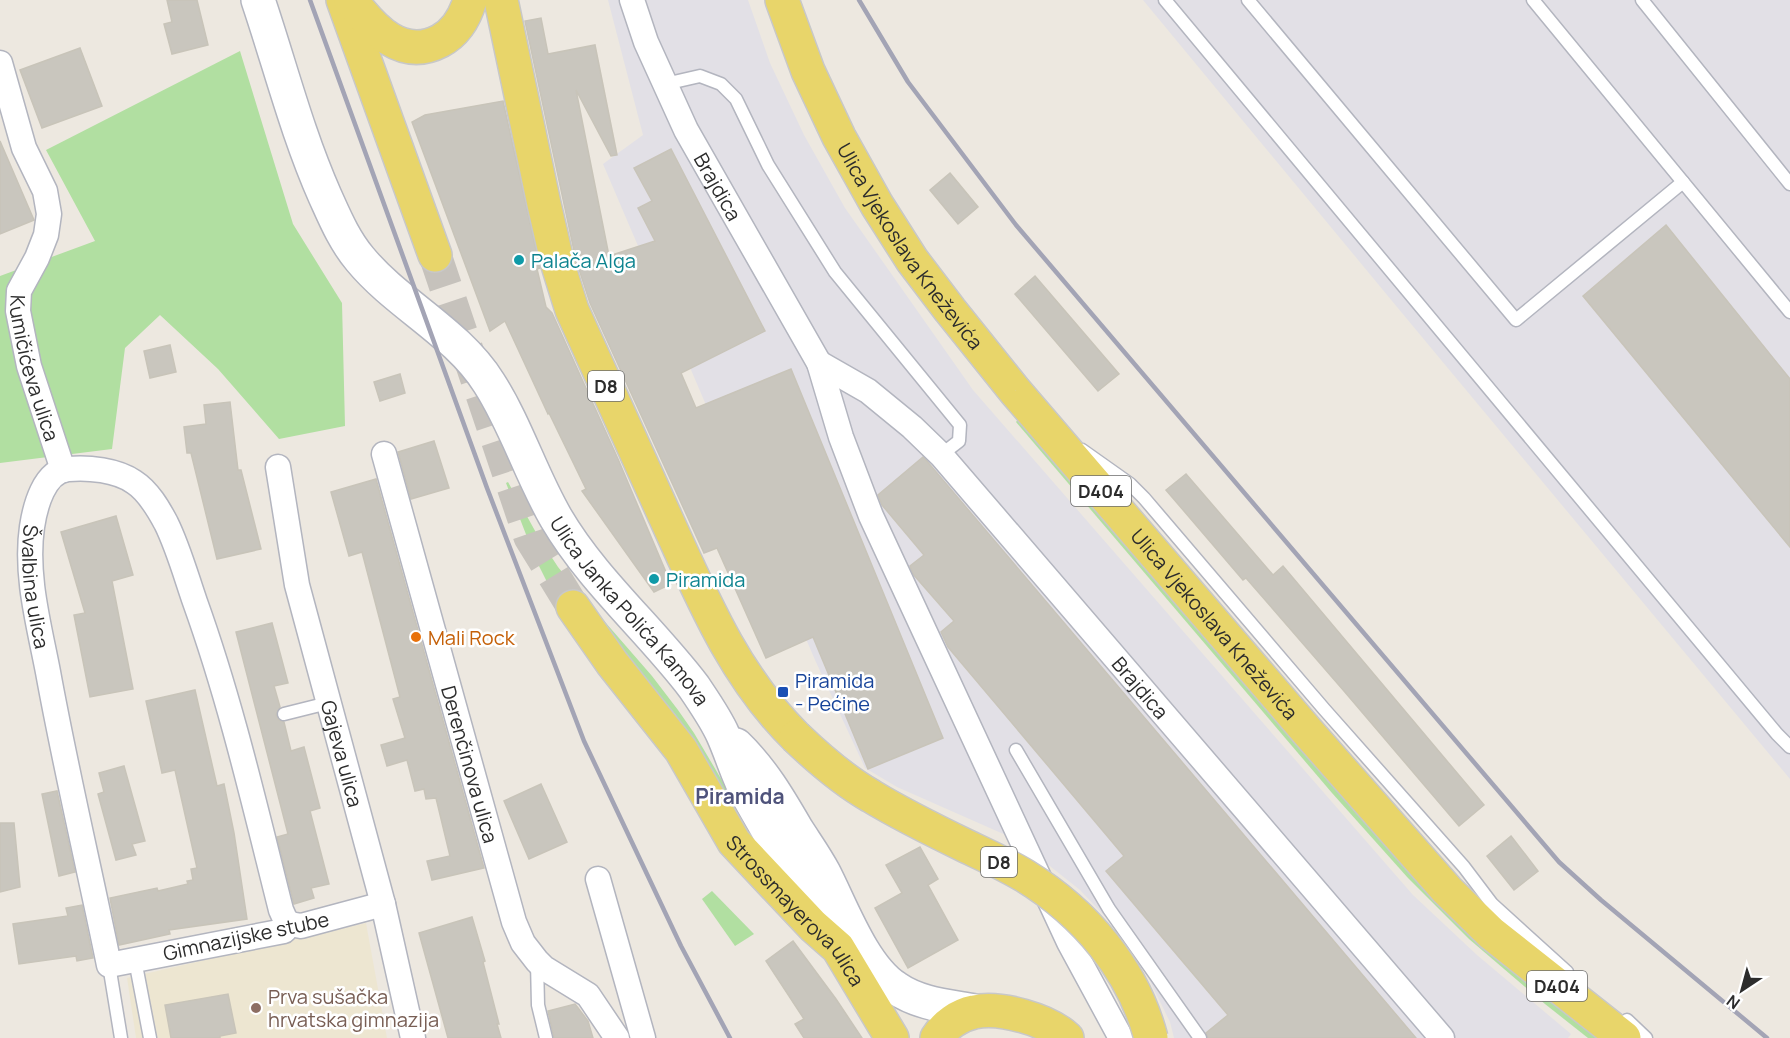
<svg xmlns="http://www.w3.org/2000/svg" width="1790" height="1038" viewBox="0 0 1790 1038" font-family="Manrope,sans-serif">
  <style>
    .industrial { fill: #e2e0e6 }
    .education { fill: #ede6d1 }
    .green { fill: #b1dfa1 }
    .building { fill: #c9c6be; stroke: #c8c4b9; stroke-width: 1.5 }
    .lines { fill: none; stroke-linecap: round; stroke-linejoin: round }
    .primary-tunnel { stroke: #c6c2bc; stroke-width: 33; stroke-dasharray: 33 16; stroke-linecap: butt }
    .lane-casing { stroke: #b3b5bf; stroke-width: 15 }
    .street-casing { stroke: #b3b5bf; stroke-width: 27 }
    .secondary-casing { stroke: #b3b5bf; stroke-width: 36 }
    .primary-casing { stroke: #c8c8c8; stroke-width: 36 }
    .lane { stroke: #fff; stroke-width: 12 }
    .street { stroke: #fff; stroke-width: 24 }
    .secondary { stroke: #fff; stroke-width: 33 }
    .primary { stroke: #e8d56a; stroke-width: 33 }
    .rail { stroke: #a3a4b5; stroke-width: 4.5 }
    .primary-bridge-casing { stroke: #c8c8c8; stroke-width: 36; stroke-linecap: butt }
    .primary-bridge { stroke: #e8d56a; stroke-width: 33 }
    .culture-dot { fill: #0f9aa8; stroke: #fff; stroke-width: 2 }
    .food-dot { fill: #e8710a; stroke: #fff; stroke-width: 2 }
    .transit-dot { fill: #1a4fb4; stroke: #fff; stroke-width: 2 }
    .education-dot { fill: #8d6e63; stroke: #fff; stroke-width: 2 }
    .labels { text-anchor: middle; dominant-baseline: central; stroke-width: 5; stroke-linejoin: round; paint-order: stroke }
    .shield { fill: #fff; stroke: #6b6b6b; stroke-width: 1.5 }
    .shield-label { font-size: 18px; font-weight: bold; fill: #2c2c2c }
    .street-label { font-size: 20px; fill: #2c2c2c; stroke: #fff }
    .culture-label { font-size: 20px; fill: #0d838f; stroke: #fff; text-anchor: start }
    .food-label { font-size: 20px; fill: #c56008; stroke: #fff; text-anchor: start }
    .transit-label { font-size: 20px; fill: #164399; stroke: #fff; text-anchor: start }
    .education-label { font-size: 20px; fill: #785e54; stroke: #fff; text-anchor: start }
    .neighbourhood-label { font-size: 21px; font-weight: bold; fill: #4f537b; stroke: #fff }
  </style>
  <rect width="100%" height="100%" fill="#ede8e0"/>
  <!-- industrial -->
  <g class="industrial">
    <path d="M608,0h140l22,63 34,72 41,73 128,182 440,505 64,60 94,79 -3,4h-394l-4,-16 -26,-53 -30,-43 -34,-36 -63,-50 -120,-53 -32,-19 -50,-108 -212,-496 40,-29z"/>
    <path d="M1143,0h647v779l-388,-466z"/>
  </g>
  <!-- education -->
  <path class="education" d="M366,923l21,115h-251l-9,-60z"/>
  <!-- green -->
  <g class="green">
    <path d="M240,51l53,173 49,79 3,123 -66,13 -61,-70 -58,-54 -35,33 -13,101 -112,14v-187l95,-35 -49,-91z"/>
    <path d="M1019,418l582,620h-13l-43,-34 -76,-65 -61,-61 -76,-85 -316,-371z"/>
    <path d="M508,482l31,56 19,29 25,31 -22,12 -25,-50 -30,-77z"/>
    <path d="M592,607l60,69 26,34 16,23 62,105 -1,9 -51,-90 -29,-43 -23,-26 -39,-50z"/>
    <path d="M712,891l42,43 -19,12 -33,-47z"/>
  </g>
  <!-- building -->
  <g class="building">
    <path d="M167,0h30l11,45 -36,9 -8,-30 8,-2z"/>
    <path d="M541,18l7,36 47,-9 22,110 -6,1 -35,-66 33,166 46,-15 -17,-33 14,-7 -18,-33 37,-19 94,182 -84,42 15,35 95,-39 152,369 -75,31 -55,-132 -47,21 -49,-110 -13,5 -114,-250 -14,-43 -51,-239z"/>
    <path d="M80,48l22,58 -60,22 -22,-58z"/>
    <path d="M503,101l37,167 -3,1 9,38 6,6 66,146 53,125 -17,8 -72,-101 4,-2 -37,-76 -1,1 -43,-93 -15,10 -78,-209 13,-7z"/>
    <path d="M0,141l34,79 -34,14z"/>
    <path d="M950,173l28,34 -20,17 -28,-34z"/>
    <path d="M1666,225l124,154v168l-207,-251z"/>
    <path d="M1035,276l84,98 -21,17 -83,-97z"/>
    <path d="M170,345l6,27 -26,6 -6,-27z"/>
    <path d="M400,374l5,19 -25,8 -6,-19z"/>
    <path d="M230,402l8,68h3l20,79 -44,10 -26,-106h-4l-3,-26 22,-3 -2,-19z"/>
    <path d="M434,441l15,47 -38,11 -13,-47z"/>
    <path d="M923,457l3,3 490,578h-208l-2,-5 22,-18 -122,-144 18,-15 -176,-209 -7,-15 13,-11 -41,-47 -3,-8 14,-11 -42,-50 -4,-10z"/>
    <path d="M1186,474l87,101 10,-9 201,239 -25,21 -115,-135 -98,-113 -3,2 -77,-90z"/>
    <path d="M376,479l108,389 -52,12 -5,-19 23,-5 -14,-58 -10,1 -2,-10 -9,2 -8,-31 -20,6 -6,-21 24,-7 -12,-39 7,-2 -38,-145 -13,4 -18,-64z"/>
    <path d="M116,516l17,59 -21,6 21,108 -43,8 -16,-82 11,-2 -24,-81z"/>
    <path d="M272,623l16,60 -14,3 6,21 -4,8 3,5 5,2 7,29 13,-4 16,61 -10,3 19,73 -18,4 3,10 -20,6 -17,-67 11,-3 -52,-202z"/>
    <path d="M195,690l22,96 7,-2 10,49 13,86 -78,11 1,4 -51,11 -9,-47 47,-10 1,3 30,-7 -1,-3 6,-1 -2,-11 6,-1 -22,-98 -13,3 -16,-72z"/>
    <path d="M124,766l21,75 -13,3 4,11 -20,5 -18,-66 6,-2 -5,-19z"/>
    <path d="M541,784l26,58 -38,17 -25,-58z"/>
    <path d="M57,791l18,81 -16,4 -17,-82z"/>
    <path d="M0,823h14l6,64 -20,5z"/>
    <path d="M1511,836l27,35 -24,19 -27,-34z"/>
    <path d="M920,847l18,32 -10,6 30,55 -50,28 -33,-60 27,-15 -16,-28z"/>
    <path d="M82,905l11,53 -16,3 -1,-5 -57,8 -6,-40 55,-8 -2,-8z"/>
    <path d="M472,917l13,44 -2,1 16,62h-2l4,14h-53l-29,-105z"/>
    <path d="M793,941l43,58 26,39h-58l-9,-14 9,-5 -38,-58z"/>
    <path d="M228,994l8,39 -16,3v2h-49l-6,-33z"/>
    <path d="M575,1004l13,17 5,17h-39l-6,-27z"/>
  </g>
  <g class="lines">
    <!-- primary-tunnel -->
    <path class="primary-tunnel" d="M435,255l95,282 43,70"/>
    <defs>
      <g id="lane">
        <path d="M1165,0l612,734 13,13"/>
        <path d="M1248,0l268,320 167,-138"/>
        <path d="M1533,0l257,312"/>
        <path d="M1642,0l148,184"/>
        <path d="M665,84l35,-8 21,8 15,15 32,66 67,107 125,153 -1,16 -18,14"/>
        <path d="M1082,450l48,34 14,14 180,211 140,158 28,37 75,68"/>
        <path d="M284,714l44,-11"/>
        <path d="M1016,750l93,159 91,129"/>
        <path d="M135,960l15,78"/>
        <path d="M537,962l1,43 8,33"/>
        <path d="M109,965l12,73"/>
        <path d="M1627,1020l19,18"/>
      </g>
      <g id="street">
        <path id="s1" d="M632,0l14,42 40,88 133,233 22,74 30,79 198,426 52,96"/>
        <path id="s2" d="M0,63l24,85 21,43 4,23 -3,21 -9,23 -18,33 -1,20 11,55 34,104"/>
        <path id="s3" d="M819,363l49,28 44,36 29,28 501,583"/>
        <path id="s4" d="M384,454l130,468 9,21 14,18 7,7 44,27 29,43"/>
        <path id="s5" d="M278,467l19,118 86,319 30,134"/>
        <path d="M598,879l45,159"/>
        <path id="s6" d="M290,924l-5,-5 -4,-9c-26,-103 -50,-208 -86,-308 -9,-26 -17,-55 -29,-79 -8,-15 -18,-32 -32,-41 -17,-12 -46,-15 -66,-13 -24,2 -33,38 -36,58 -7,48 7,98 16,145 18,99 41,195 61,293l175,-34 6,-7 11,2 82,-22"/>
      </g>
      <g id="secondary">
        <path id="s7" d="M258,0c22,65 39,133 67,196 10,22 19,44 35,63 38,46 97,73 129,124 27,42 42,92 67,135 37,63 94,111 138,169 10,15 22,32 29,48 9,20 15,42 26,62 26,47 55,93 82,140"/>
        <path d="M736,745c26,25 43,54 61,85 9,14 19,28 27,43 18,35 39,94 72,115 23,16 52,18 79,23"/>
      </g>
      <g id="primary">
        <path d="M343,0l92,255"/>
        <path d="M351,0c22,29 51,61 89,41 17,-9 25,-24 30,-41"/>
        <path d="M501,0l43,204 14,61 14,45c30,68 61,136 92,204 36,79 69,161 132,223"/>
        <path id="s8" d="M782,0l26,71 31,66 38,68 35,55 38,50 65,81 292,340 140,159 44,43 133,105"/>
        <path id="s9" d="M573,607l39,56 69,87 53,92 79,84 25,22 54,90"/>
        <path d="M937,1038c8,-13 22,-23 37,-26 26,-6 74,8 93,26"/>
      </g>
    </defs>
    <!-- lane casing -->
    <use href="#lane" class="lane-casing"/>
    <!-- street casing -->
    <use href="#street" class="street-casing"/>
    <!-- secondary casing -->
    <use href="#secondary" class="secondary-casing"/>
    <!-- primary casing -->
    <use href="#primary" class="primary-casing"/>
    <!-- lane -->
    <use href="#lane" class="lane"/>
    <!-- street -->
    <use href="#street" class="street"/>
    <!-- secondary -->
    <use href="#secondary" class="secondary"/>
    <!-- primary -->
    <use href="#primary" class="primary"/>
    <!-- rail -->
    <g class="rail">
      <path d="M310,0l177,488 97,253 97,205 49,92"/>
      <path d="M859,0l49,82 108,143 543,637 42,38 166,138"/>
    </g>
    <defs>
      <path id="primary-bridge" d="M796,737c23,22 47,43 75,59 31,19 64,35 97,51 19,9 39,18 57,29 60,37 108,93 126,162"/>
    </defs>
    <!-- primary-bridge casing -->
    <use href="#primary-bridge" class="primary-bridge-casing"/>
    <!-- primary-bridge -->
    <use href="#primary-bridge" class="primary-bridge"/>
  </g>
  <!-- markers -->
  <g class="culture-dot">
    <circle cx="519" cy="260" r="6"/>
    <circle cx="654" cy="579" r="6"/>
  </g>
  <circle class="food-dot" cx="416" cy="637" r="6"/>
  <rect class="transit-dot" x="777" y="686" width="12" height="12" rx="3"/>
  <circle class="education-dot" cx="256" cy="1008" r="6"/>
  <g class="labels">
    <!-- shield labels -->
    <g class="shield">
      <rect x="588" y="371" width="36" height="30" rx="4.5"/>
      <rect x="1071" y="476" width="60" height="30" rx="4.5"/>
      <rect x="981" y="847" width="36" height="30" rx="4.5"/>
      <rect x="1527" y="971" width="60" height="30" rx="4.5"/>
    </g>
    <g class="shield-label">
      <text x="606" y="386">D8</text>
      <text x="1101" y="491">D404</text>
      <text x="999" y="862">D8</text>
      <text x="1557" y="986">D404</text>
    </g>
    <!-- street labels -->
    <g class="street-label">
      <text stroke="none"><textPath href="#s1" startOffset="206">Brajdica</textPath></text>
      <text stroke="none"><textPath href="#s8" startOffset="279">Ulica Vjekoslava Kneževića</textPath></text>
      <text stroke="none"><textPath href="#s2" startOffset="322">Kumičićeva ulica</textPath></text>
      <text stroke="none"><textPath href="#s6" startOffset="675">Švalbina ulica</textPath></text>
      <text stroke="none"><textPath href="#s7" startOffset="729">Ulica Janka Polića Kamova</textPath></text>
      <text stroke="none"><textPath href="#s8" startOffset="765">Ulica Vjekoslava Kneževića</textPath></text>
      <text stroke="none"><textPath href="#s3" startOffset="460">Brajdica</textPath></text>
      <text stroke="none"><textPath href="#s5" startOffset="294">Gajeva ulica</textPath></text>
      <text stroke="none"><textPath href="#s4" startOffset="322">Derenčinova ulica</textPath></text>
      <text stroke="none"><textPath href="#s9" startOffset="378">Strossmayerova ulica</textPath></text>
      <text transform="translate(246 936) rotate(-12)">Gimnazijske stube</text>
    </g>
    <!-- culture labels -->
    <g class="culture-label">
      <text x="531" y="260">Palača Alga</text>
      <text x="666" y="579">Piramida</text>
    </g>
    <!-- food labels -->
    <g class="food-label">
      <text x="428" y="637">Mali Rock</text>
    </g>
    <!-- transit labels -->
    <g class="transit-label">
      <text x="795" y="680">Piramida<tspan x="795" dy="23">- Pećine</tspan></text>
    </g>
    <!-- education labels -->
    <g class="education-label">
      <text x="268" y="996">Prva sušačka<tspan x="268" dy="23">hrvatska gimnazija</tspan></text>
    </g>
    <!-- neighbourhood labels -->
    <g class="neighbourhood-label">
      <text x="740" y="796">Piramida</text>
    </g>
  </g>
  <!-- north arrow -->
  <g transform="translate(1742 990) rotate(216)" stroke="#ffffff" stroke-width="4.5" paint-order="stroke">
  <path d="M0-4.5L10 22L0 15L-10 22Z" fill="#2c2c2c"/>
  <text y="-9" font-size="16" font-weight="bold" text-anchor="middle" fill="#2c2c2c">N</text>
  </g>
</svg>
